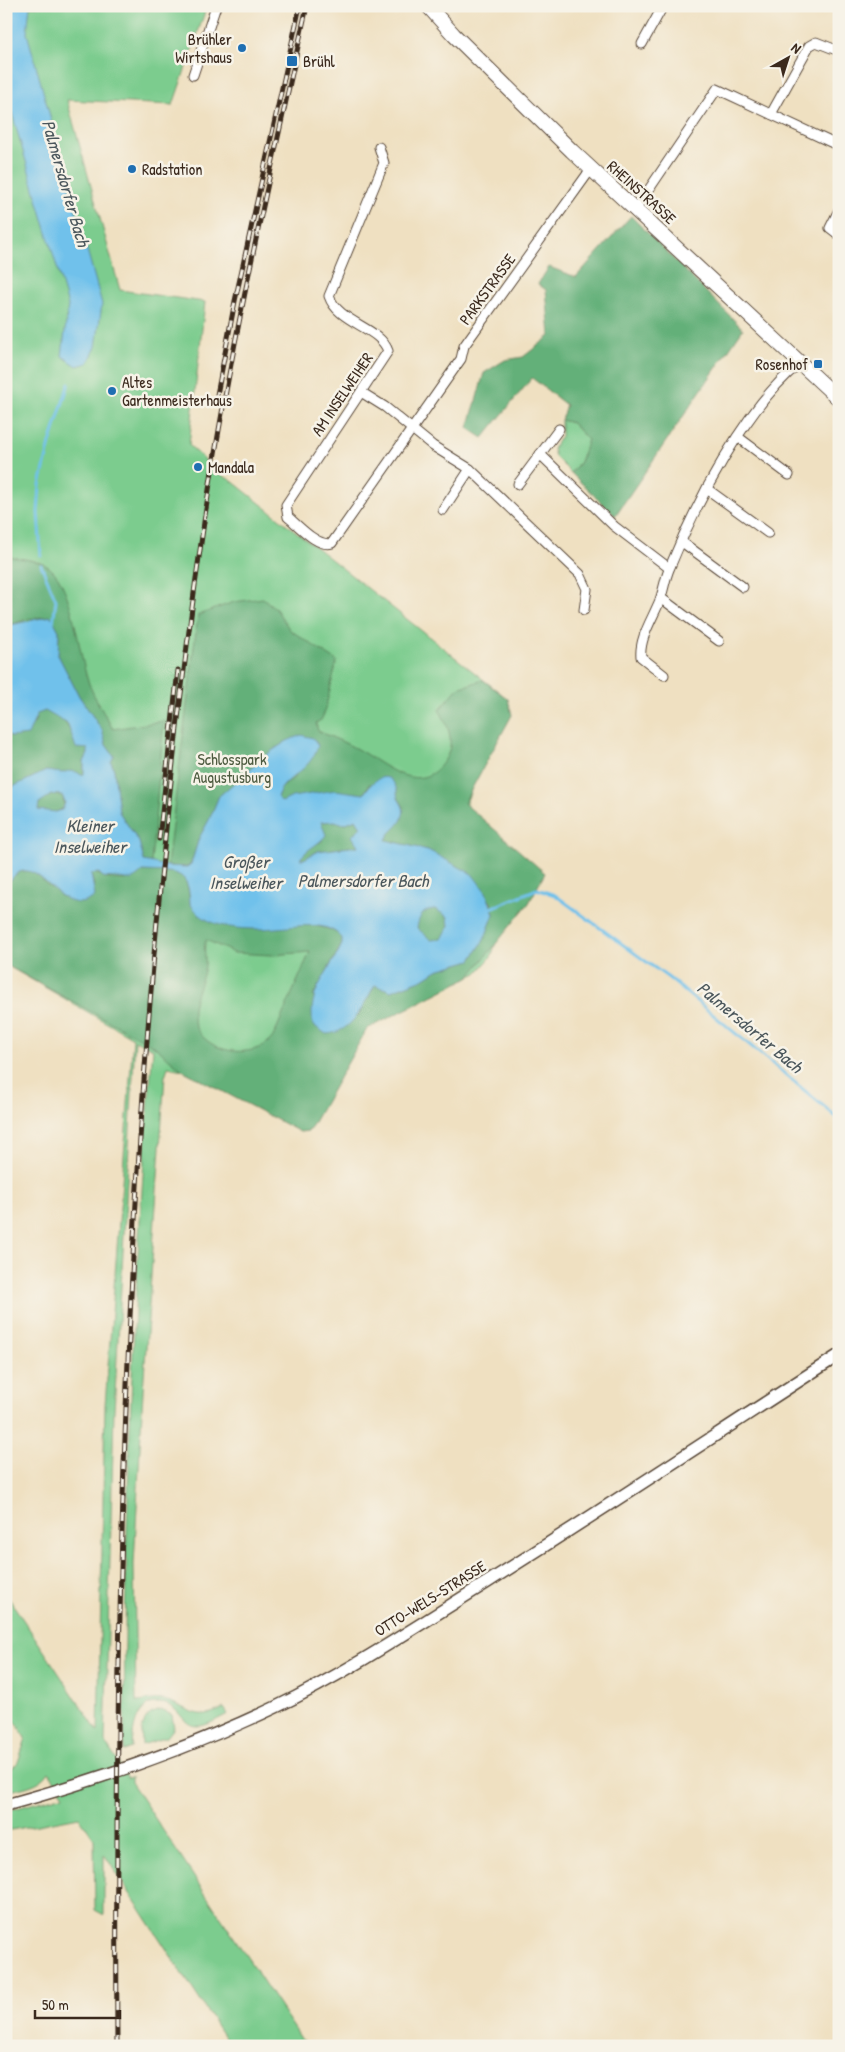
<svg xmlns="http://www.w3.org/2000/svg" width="845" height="2052" viewBox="0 0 845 2052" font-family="'Patrick Hand',sans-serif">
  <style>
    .green { fill: #7bcc8e; stroke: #5b7b56 }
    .forest { fill: #64b079; stroke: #506d4c; fill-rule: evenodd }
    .water { fill: #6fc1eb; stroke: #557684; fill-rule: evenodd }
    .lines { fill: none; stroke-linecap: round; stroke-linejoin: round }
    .stream { stroke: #6fc1eb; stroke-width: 3 }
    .minor-casing { stroke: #564536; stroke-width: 11 }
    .tertiary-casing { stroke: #564536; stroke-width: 14 }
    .secondary-casing { stroke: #564536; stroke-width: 16 }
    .minor { stroke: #fff; stroke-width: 9 }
    .tertiary { stroke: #fff; stroke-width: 11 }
    .secondary { stroke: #fff; stroke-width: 14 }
    .rail-casing { stroke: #3b2a1e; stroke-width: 5 }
    .rail { stroke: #f7f3e8; stroke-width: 3; stroke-dasharray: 9; stroke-linecap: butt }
    .poi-dot { fill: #1f6fb2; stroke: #f7f3e8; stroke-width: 2 }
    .labels { text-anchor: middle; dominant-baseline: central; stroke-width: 5; stroke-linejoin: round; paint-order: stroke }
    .poi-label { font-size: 16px; fill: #3b2a1e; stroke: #f7f3e8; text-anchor: start }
    .street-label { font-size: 16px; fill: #3b2a1e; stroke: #f7f3e8 }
    .park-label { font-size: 16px; fill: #4e5b40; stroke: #f7f3e8 }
    .water-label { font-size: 18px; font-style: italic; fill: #4b575c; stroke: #f7f3e8 }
  </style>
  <rect width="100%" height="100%" fill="#f7f3e8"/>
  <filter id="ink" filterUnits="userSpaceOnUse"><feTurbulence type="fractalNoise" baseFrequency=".02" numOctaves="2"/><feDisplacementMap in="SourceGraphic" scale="10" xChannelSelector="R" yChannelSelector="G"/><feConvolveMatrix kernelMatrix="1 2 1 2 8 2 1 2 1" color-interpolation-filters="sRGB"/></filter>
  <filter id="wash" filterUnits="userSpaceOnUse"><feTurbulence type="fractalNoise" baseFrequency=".0096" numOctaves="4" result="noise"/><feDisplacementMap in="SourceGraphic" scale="20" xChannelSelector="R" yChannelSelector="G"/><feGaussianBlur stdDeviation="1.12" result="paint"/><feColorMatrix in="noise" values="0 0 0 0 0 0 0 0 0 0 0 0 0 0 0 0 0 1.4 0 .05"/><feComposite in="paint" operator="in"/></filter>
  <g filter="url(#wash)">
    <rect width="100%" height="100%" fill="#efe0c1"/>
    <!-- green -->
    <g class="green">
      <path d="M6,6h201l-34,99 -106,-5 53,190 85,12 -16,143 31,29 12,7 276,218 -63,156 55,76 -9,26 -14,16 -49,23 -52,5 -76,127 -132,-71 14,13 -14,-3 -3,9 -22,315 -9,173 2,138c9,0 19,-4 28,-2 26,7 30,23 60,8l4,6c-9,4 -20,12 -30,12 -19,1 -18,-29 -48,-22 -16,9 -17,28 -18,44l-8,3c1,-234 8,-468 29,-702l-18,-9 -21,371 -9,331 23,36 3,-1v5l175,264h-76l-126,-192v61l-9,-5 -1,-71 -15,-22 -73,14v-20l58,-16 -15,-23c-8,14 -28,16 -43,20v-17l12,-13 8,-24 -20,-30v-114l92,138 7,-327 28,-367 -127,-73z"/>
      <path d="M561,420l11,3 16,17 -8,22 -9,11 -16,-16 -2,-8 8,-13z"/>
      <path d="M161,1710l11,5 2,13 -7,9 -25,8c-1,-15 0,-32 19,-35z"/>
    </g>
    <!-- forest -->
    <g class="forest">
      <path d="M631,216l112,113 -128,187 -44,-43 9,-11 8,-22 -16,-17 -11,-3 5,-15 -34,-27 -49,60 -15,-10 16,-55 21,-13 18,-3 27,-21 -4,-46 -8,-6 11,-17 27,10z"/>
      <path d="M6,556c14,3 33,3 44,12 23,18 29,87 38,113 6,17 16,32 25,48l51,-8 -13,142 -7,-2 -5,-19 -20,-30 -5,-42 -3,-9 3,-5 -8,-11 -4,-15 -23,-34 -21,-41 1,-24 -8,-15 -23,3 -22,7z"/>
      <path d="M263,598l13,11 14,21 47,31 -13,53 -3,6 -5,3 2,8c16,7 31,13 46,22 27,17 59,43 82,5 9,-16 2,-34 -7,-48l19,-22 25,-8 25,19 4,16 -48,88 81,70 -16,30 -60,74 -102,52 -58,102 -9,1 -118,-62 -28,-24 -148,-81v-78c11,-21 26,-21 40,-3 5,5 12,6 15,13l33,-11 -3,-12c9,-2 11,4 19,5 13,1 22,3 33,-8 32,2 45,-5 47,33 12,7 28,20 41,22 30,7 92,-12 111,12v6l-29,52 45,20 17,-31 16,6 32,-12 14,-9 34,-10 13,-20 10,-26 -3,-12 -52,-46 -11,-6 -42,-10 18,-33 -7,-11 -1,-6 -27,-6 -5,10c-23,-2 -62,-2 -82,8l-5,-5 4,-9 15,-12 -9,-35 -17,11 -51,44 -10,24 -10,18 -8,26 -4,3 -20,-1 31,-251 36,-13zM206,940l28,13 38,2 38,-3 -37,85c-19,25 -70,16 -79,-15 -5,-20 8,-37 11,-56 1,-8 -2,-19 1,-26z"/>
      <path d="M41,711c30,-1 27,32 47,38v5l-4,8v12l-3,2 -35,-5 -40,19v-58l5,5 24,-14 2,-9z"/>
      <path d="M55,794l8,3 1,11 -8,4h-17l-2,-6 8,-8z"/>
      <path d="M356,819l5,8 -3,19 -40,5 -14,8h-4l5,-9 17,-9 1,-11 -2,-8 15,-1 8,3z"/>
      <circle cx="433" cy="925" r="16"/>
    </g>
    <!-- water -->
    <g class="water">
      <path d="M6,6h24l-3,27 75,271 -6,43 -8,16 -11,3 -15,-10 6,-51 -62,-212z"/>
      <path d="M51,616l8,15 -1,24 21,41 23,34 4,15 8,11 -3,6 3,8 5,42 20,30 5,19 23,5 20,1 4,-3 8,-26 10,-18 10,-24 51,-44 17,-11 14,-6 12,3 5,7c-8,29 -33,29 -41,52l5,5 10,-5 43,-7 29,4c7,-13 25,-28 33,-4 0,3 0,5 1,8 3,6 7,9 5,17 -2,12 -13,14 -17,25l42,10 44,24 14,18 8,22 -10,26 -13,20 -34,10 -14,9 -32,12 -16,-6c-12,20 -22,48 -49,49l-13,-9c-6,-35 16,-51 29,-81v-6c-16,-19 -44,-11 -66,-10 -21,2 -53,2 -72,-10 -5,-3 -10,-9 -14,-14 -1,-37 -15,-31 -47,-33 -13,13 -13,7 -27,7 -6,-1 -8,0 -13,-1l-4,-4 -8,1 4,22c-36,32 -60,-61 -89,-9v-97l40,-19 16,2 6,-2 9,1 4,3 3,-1v-12l4,-8v-5l-12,-1 -8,-24 -23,-13 -8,3 -9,21 -17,2 -5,-5v-106zM57,794l6,3 2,6 -3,7 -6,2 -18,-2 1,-7 12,-8zM356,819l5,8 -9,9 6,10 -40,5 -14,8h-4c7,-11 19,-14 26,-24l-5,-13 14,-1 9,3zM435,909l13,8 1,9 -7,13 -11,1 -14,-12c2,-12 6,-18 18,-19z"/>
    </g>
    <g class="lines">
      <!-- stream -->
      <g class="stream">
        <path d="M41,556l-3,-44 2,-27 10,-42 19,-60"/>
        <path d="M41,565l15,35 -3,23"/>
        <path d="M489,909l48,-20 18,6 115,84 169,140"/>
      </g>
    </g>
  </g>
  <g filter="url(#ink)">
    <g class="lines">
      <defs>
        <g id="minor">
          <path d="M642,44l21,-38"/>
          <path d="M193,75l23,-69"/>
          <path d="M771,114l38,-68 7,-4 23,9"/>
          <path d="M379,147l5,16 -55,133c9,27 51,31 59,55l-102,154 2,12c10,8 30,31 44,26l129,-184 3,-13 127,-177"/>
          <path d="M635,210l82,-121 122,57"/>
          <path d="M839,210l-9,18 9,7"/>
          <path d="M361,392l24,15 48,39 37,23 110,105 7,15 -3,21"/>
          <path d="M738,437l51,38"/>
          <path d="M540,454l74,72 55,42"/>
          <path d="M518,484l41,-55"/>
          <path d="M707,489l61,44"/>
          <path d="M443,510l27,-41"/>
          <path d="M682,542l61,45"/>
          <path d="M661,598l58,43"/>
          <path d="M664,675l-23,-18c-2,-19 12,-39 19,-57 4,-11 5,-22 10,-33 26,-64 76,-161 130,-204"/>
        </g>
        <path id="tertiary" d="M6,1805c92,-25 184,-57 270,-98 72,-35 141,-81 210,-124 118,-74 235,-152 353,-228"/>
        <path id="secondary" d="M428,6l26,29 118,116 267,248"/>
      </defs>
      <!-- minor casing -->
      <use href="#minor" class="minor-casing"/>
      <!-- tertiary casing -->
      <use href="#tertiary" class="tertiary-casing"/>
      <!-- secondary casing -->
      <use href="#secondary" class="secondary-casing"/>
      <!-- minor -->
      <use href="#minor" class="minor"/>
      <!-- tertiary -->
      <use href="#tertiary" class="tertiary"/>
      <!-- secondary -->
      <use href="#secondary" class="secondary"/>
      <defs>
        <g id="rail">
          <path d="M216,400l19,-99 65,-295"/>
          <path d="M159,839l19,-169"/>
          <path d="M117,2046c-3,-509 13,-1020 87,-1524 26,-173 65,-345 103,-516"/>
        </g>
      </defs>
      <!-- rail casing -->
      <use href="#rail" class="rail-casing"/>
      <!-- rail -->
      <use href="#rail" class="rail"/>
    </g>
  </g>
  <!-- markers -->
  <g class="poi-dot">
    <circle cx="242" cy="48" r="5"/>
    <rect x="286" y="55" width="12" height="12" rx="2.5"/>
    <circle cx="132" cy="169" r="5"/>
    <rect x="813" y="359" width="10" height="10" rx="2.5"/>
    <circle cx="112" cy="391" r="5"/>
    <circle cx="198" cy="467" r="5"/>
  </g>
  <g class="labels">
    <!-- poi labels -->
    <g class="poi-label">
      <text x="232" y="39" text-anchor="end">Brühler<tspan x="232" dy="18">Wirtshaus</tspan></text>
      <text x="303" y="61">Brühl</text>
      <text x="142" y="169">Radstation</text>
      <text x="808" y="364" text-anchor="end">Rosenhof</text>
      <text x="122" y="382">Altes<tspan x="122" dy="18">Gartenmeisterhaus</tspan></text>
      <text x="208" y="467">Mandala</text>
    </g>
    <!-- street labels -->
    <g class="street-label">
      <text transform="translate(642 192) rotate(42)">RHEINSTRASSE</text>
      <text transform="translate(487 289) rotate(-54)">PARKSTRASSE</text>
      <text transform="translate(342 394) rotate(-56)">AM INSELWEIHER</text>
      <text transform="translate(430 1598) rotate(-32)">OTTO-WELS-STRASSE</text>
    </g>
    <!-- park labels -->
    <g class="park-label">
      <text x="232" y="759">Schlosspark<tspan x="232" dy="18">Augustusburg</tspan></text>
    </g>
    <!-- water labels -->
    <g class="water-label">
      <text transform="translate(66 183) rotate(74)">Palmersdorfer Bach</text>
      <text x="90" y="825">Kleiner<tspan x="90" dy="21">Inselweiher</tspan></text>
      <text x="246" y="861">Großer<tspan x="246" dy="21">Inselweiher</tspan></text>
      <text x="363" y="880">Palmersdorfer Bach</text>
      <text transform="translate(750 1027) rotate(40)">Palmersdorfer Bach</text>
    </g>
  </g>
  <!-- margin -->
  <rect width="845" height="2052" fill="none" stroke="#f7f3e8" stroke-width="25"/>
  <!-- north arrow -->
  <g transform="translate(788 58) rotate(39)" stroke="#f7f3e8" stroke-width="4" paint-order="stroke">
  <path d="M0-4L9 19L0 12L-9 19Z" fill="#3b2a1e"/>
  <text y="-8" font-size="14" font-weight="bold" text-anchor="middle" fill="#3b2a1e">N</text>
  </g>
  <!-- scale -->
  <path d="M35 2010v8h85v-8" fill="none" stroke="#3b2a1e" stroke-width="2.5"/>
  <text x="42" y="2010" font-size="15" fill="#3b2a1e" stroke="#f7f3e8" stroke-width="4" paint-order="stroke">50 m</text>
</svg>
